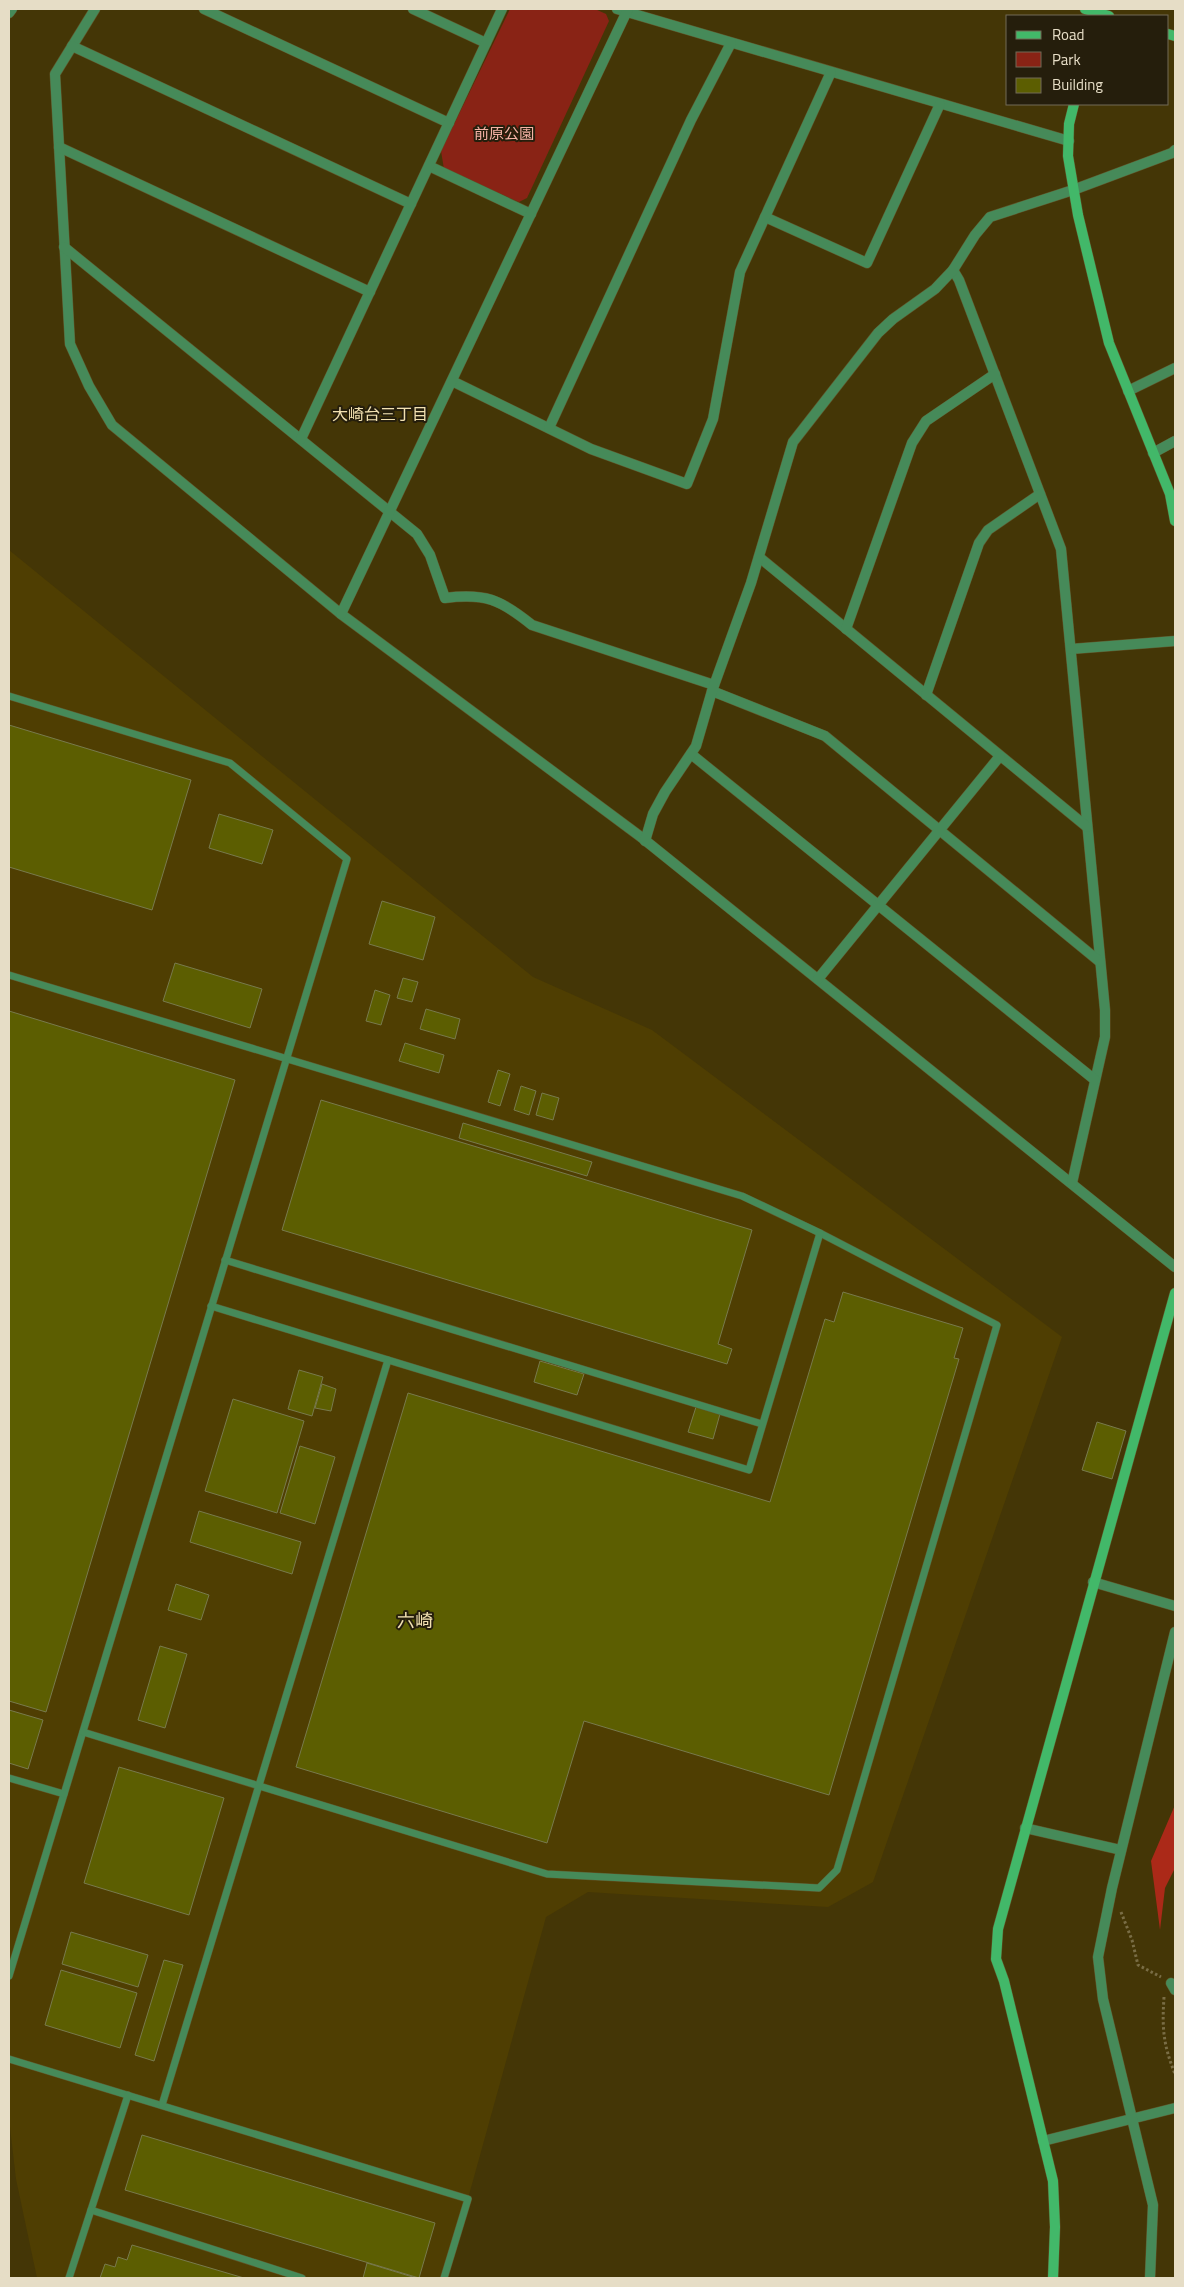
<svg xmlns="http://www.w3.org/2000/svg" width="1184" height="2287" viewBox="0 0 1184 2287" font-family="'Titillium Web','Noto Sans JP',sans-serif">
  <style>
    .built { fill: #4f3e02 }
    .green { fill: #892315 }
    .forest { fill: #ab2918 }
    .building { fill: #5c5e01; stroke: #787a4d }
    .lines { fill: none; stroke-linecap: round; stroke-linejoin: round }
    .lane-casing { stroke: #615429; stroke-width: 8 }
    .street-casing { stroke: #615429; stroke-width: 11 }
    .secondary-casing { stroke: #615429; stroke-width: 11 }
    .path { stroke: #796d45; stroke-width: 3; stroke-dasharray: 2.5 2.5; stroke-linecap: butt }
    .lane { stroke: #468a59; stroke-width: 7 }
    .street { stroke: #468a59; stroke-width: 10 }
    .secondary { stroke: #42b869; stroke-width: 10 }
    .labels { text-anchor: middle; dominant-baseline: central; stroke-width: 4; stroke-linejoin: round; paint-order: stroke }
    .park-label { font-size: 15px; fill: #f5b3a6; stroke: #251e0c }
    .neighbourhood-label { font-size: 16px; fill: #f2e1b1; stroke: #251e0c }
    .quarter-label { font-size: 18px; fill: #f2e1b1; stroke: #251e0c }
  </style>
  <rect width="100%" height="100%" fill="#443606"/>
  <!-- built -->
  <path class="built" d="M9,550l524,427 119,53 410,307 -189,545 -45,25 -240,-15 -42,25 -100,361h-409l-21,-99 -7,-60z"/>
  <!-- green -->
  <path class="green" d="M510,9h85l11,5 3,7 -82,177 -8,4 -75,-33 -3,-18z"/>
  <!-- forest -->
  <path class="forest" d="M1175,1805v63l-10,20 -5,42 -9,-69z"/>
  <!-- building -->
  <g class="building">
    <path d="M9,725l182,55 -39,130 -143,-43z"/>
    <path d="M219,814l54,16 -11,34 -53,-16z"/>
    <path d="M382,901l53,16 -12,43 -54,-16z"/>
    <path d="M175,963l87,26 -12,39 -87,-27z"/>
    <path d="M403,978l15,4 -6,20 -15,-4z"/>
    <path d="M375,990l15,5 -9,30 -15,-4z"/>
    <path d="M426,1009l34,10 -5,20 -35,-10z"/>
    <path d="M9,1011l226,69 -189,632 -37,-11z"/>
    <path d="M405,1043l39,12 -5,18 -40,-12z"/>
    <path d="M498,1070l12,4 -10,32 -12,-4z"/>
    <path d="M521,1086l15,5 -7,24 -15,-5z"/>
    <path d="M542,1093l17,5 -6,22 -17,-5z"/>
    <path d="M321,1100l431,130 -34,114 14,5 -5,15 -445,-134z"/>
    <path d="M463,1123l129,39 -5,14 -128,-38z"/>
    <path d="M843,1292l120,36 -9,30 5,1 -130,436 -245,-74 -37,122 -251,-76 112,-374 362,109 55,-183 9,3z"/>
    <path d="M540,1361l44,13 -7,21 -43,-13z"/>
    <path d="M299,1370l24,7 -11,39 -24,-7z"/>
    <path d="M322,1384l14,5 -5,22 -16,-3z"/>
    <path d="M233,1399l71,22 -27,92 -72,-22z"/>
    <path d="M696,1407l24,7 -7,25 -25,-7z"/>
    <path d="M1097,1422l29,9 -14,48 -30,-9z"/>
    <path d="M300,1446l35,11 -20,67 -35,-11z"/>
    <path d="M199,1511l102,31 -9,32 -102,-32z"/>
    <path d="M176,1584l33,11 -8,25 -33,-10z"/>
    <path d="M160,1646l27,8 -22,74 -27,-8z"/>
    <path d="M9,1710l34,10 -15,49 -19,-6z"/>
    <path d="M119,1767l105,31 -35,117 -105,-32z"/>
    <path d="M71,1932l77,23 -10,32 -76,-23z"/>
    <path d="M164,1960l19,5 -29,96 -19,-6z"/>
    <path d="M61,1970l76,23 -17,55 -75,-23z"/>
    <path d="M142,2135l293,88 -16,55 -294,-88z"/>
    <path d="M132,2245l112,33h-144l5,-14 10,3 3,-10 9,3z"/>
    <path d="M367,2263l49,15h-53z"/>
  </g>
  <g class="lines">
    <defs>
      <g id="lane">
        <path d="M9,696l221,67 117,96 -338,1117"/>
        <path d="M9,975l733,221 78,37 177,92 -160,545 -18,18 -272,-14 -464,-142"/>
        <path d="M225,1260l537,164"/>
        <path d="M211,1306l538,164 71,-237"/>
        <path d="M9,1778l55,16"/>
        <path d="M9,2059l459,140 -24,79"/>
        <path d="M128,2095l-37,115 211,68"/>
        <path d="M162,2105l226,-745"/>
        <path d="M69,2278l22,-68"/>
      </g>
      <g id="street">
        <path d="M95,9l-40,65 15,270 19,42 23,39 229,189 300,223 534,430"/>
        <path d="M204,9l245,114"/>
        <path d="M413,9l73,34"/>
        <path d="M617,9l452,132"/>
        <path d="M9,13l3,-4"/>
        <path d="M72,46l339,158"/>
        <path d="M59,147l311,145"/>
        <path d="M429,166l102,48"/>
        <path d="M765,217l102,46 73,-159"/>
        <path d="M64,247l353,287 13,21 15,43c40,-5 55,1 87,27l182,60"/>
        <path d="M953,270l6,10 102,269 44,461v27l-33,146"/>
        <path d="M452,381l139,68 96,35 26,-65 27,-147 91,-200"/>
        <path d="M1128,391l47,-23"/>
        <path d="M549,428l142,-308 40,-77"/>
        <path d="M301,439l201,-430"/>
        <path d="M1153,453l22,-12"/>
        <path d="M759,557l328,270"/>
        <path d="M341,614l287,-605"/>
        <path d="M846,629l66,-186 14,-22 69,-47"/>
        <path d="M1071,649l104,-8"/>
        <path d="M712,691l113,45 275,226"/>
        <path d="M926,695l53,-152 9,-13 52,-36"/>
        <path d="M691,754l404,326"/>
        <path d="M645,841l8,-27 12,-22 31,-46 16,-55 39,-108 42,-141 85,-109 15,-14 42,-30 18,-19 22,-35 15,-18 83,-27 99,-37 3,-3"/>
        <path d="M818,979l182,-223"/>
        <path d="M1093,1582l82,24"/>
        <path d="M1025,1828l96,22"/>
        <path d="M1171,1983l4,7"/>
        <path d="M1043,2141l132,-33"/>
        <path d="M1150,2278l3,-73 -50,-206 -5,-42 14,-69 63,-256"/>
      </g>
      <g id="secondary">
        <path d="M1085,9l24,7"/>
        <path d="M1168,34l7,2"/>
        <path d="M1074,104l-5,20 -1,32 10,59 31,128 61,151 5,27"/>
        <path d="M1053,2278l2,-51 -2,-46 -49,-200 -8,-22 2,-30 177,-636"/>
      </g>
    </defs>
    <!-- lane casing -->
    <use href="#lane" class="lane-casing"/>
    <!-- street casing -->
    <use href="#street" class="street-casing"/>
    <!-- secondary casing -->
    <use href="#secondary" class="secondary-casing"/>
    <!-- path -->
    <g class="path">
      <path d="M1121,1912l11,28 6,25 23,12"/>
      <path d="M1164,1997c-2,31 -1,47 11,77"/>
    </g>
    <!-- lane -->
    <use href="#lane" class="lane"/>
    <!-- street -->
    <use href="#street" class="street"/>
    <!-- secondary -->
    <use href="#secondary" class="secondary"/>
  </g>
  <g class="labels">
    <!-- park labels -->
    <g class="park-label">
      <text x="504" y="133">前原公園</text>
    </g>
    <!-- neighbourhood labels -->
    <g class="neighbourhood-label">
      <text x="380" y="414">大崎台三丁目</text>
    </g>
    <!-- quarter labels -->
    <g class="quarter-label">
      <text x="415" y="1620">六崎</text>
    </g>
  </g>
  <!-- border -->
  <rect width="1184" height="2287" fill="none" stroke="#e6ddc6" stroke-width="20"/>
  <!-- legend -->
  <rect x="1006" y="15" width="162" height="90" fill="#251e0c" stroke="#726a56"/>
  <rect x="1016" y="31" width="25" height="8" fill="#42b869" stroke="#726a56"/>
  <text x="1052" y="40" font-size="15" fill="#e6ddc6">Road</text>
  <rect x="1016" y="52" width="25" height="15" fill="#892315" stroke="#726a56"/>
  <text x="1052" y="65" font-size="15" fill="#e6ddc6">Park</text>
  <rect x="1016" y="78" width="25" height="15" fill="#5c5e01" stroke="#726a56"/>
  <text x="1052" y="90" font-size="15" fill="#e6ddc6">Building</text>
</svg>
